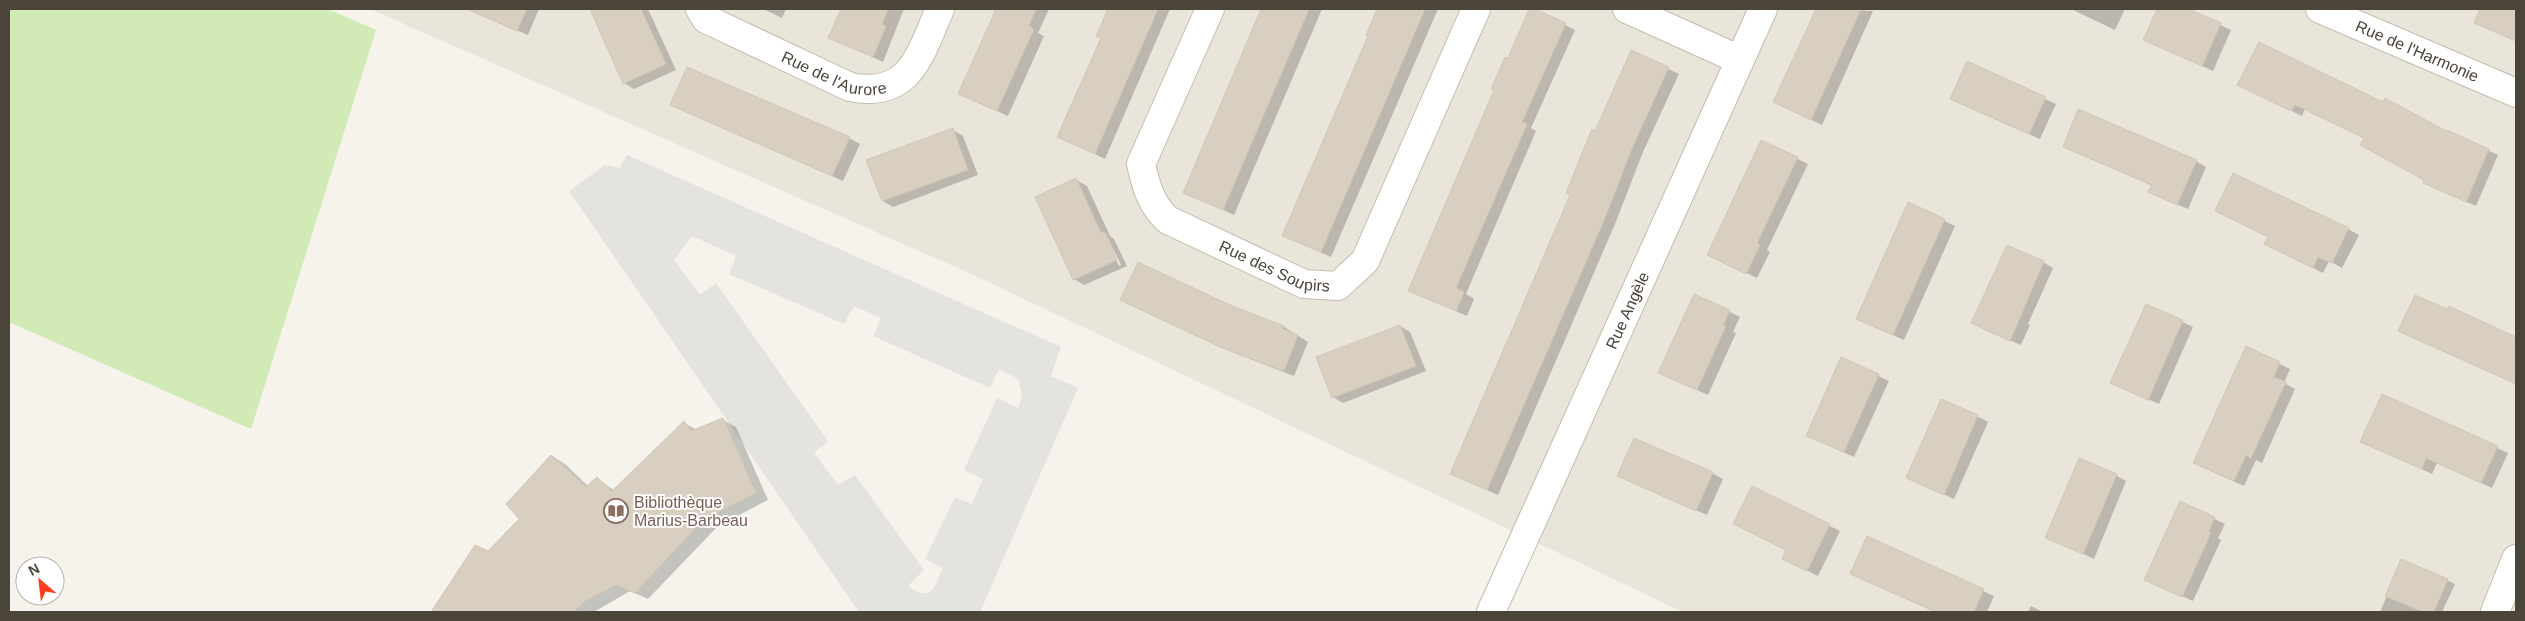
<svg xmlns="http://www.w3.org/2000/svg" width="2525" height="621" viewBox="0 0 2525 621" font-family="Helvetica,sans-serif">
  <style>
    .residential { fill: #eae5da }
    .green { fill: #d2eab5 }
    .parking { fill: #e5e3e0; fill-rule: evenodd }
    .shadow { fill: #0003; fill-rule: evenodd }
    .building { fill: #d8cfc1; stroke: #d3c7b4 }
    .lines { fill: none; stroke-linecap: round; stroke-linejoin: round }
    .minor-casing { stroke: #c2bbae; stroke-width: 30 }
    .tertiary-casing { stroke: #c2bbae; stroke-width: 30 }
    .minor { stroke: #fff; stroke-width: 28 }
    .tertiary { stroke: #fff; stroke-width: 28 }
    .labels { text-anchor: middle; dominant-baseline: central; stroke-width: 4; stroke-linejoin: round; paint-order: stroke }
    .street-label { font-size: 16px; fill: #4b4439; stroke: #fff }
    .education-label { font-size: 16px; fill: #785e54; stroke: #fff; text-anchor: start }
  </style>
  <rect width="100%" height="100%" fill="#f6f3ec"/>
  <!-- residential -->
  <path class="residential" d="M370,9h2146v603h-833l-714,-339z"/>
  <!-- green -->
  <path class="green" d="M9,9h319l48,21 -125,399 -242,-107z"/>
  <!-- parking -->
  <path class="parking" d="M627,155l434,192 -10,29 27,12 -98,224h-121l-290,-421 36,-26 15,3zM692,236l44,20 -7,18 115,50 10,-18 27,12 -8,18 117,52 9,-19 16,8 4,4 3,14 -4,13 -21,-10 -33,72 19,9 -11,25 -17,-7 -30,62 18,9 -9,20 -6,5h-9l-11,-7 16,-16 -69,-95 -17,10 -24,-32 14,-12 -112,-158 -16,12 -26,-35z"/>
  <!-- shadow -->
  <g class="shadow">
    <path d="M466,9h73l-11,26z"/>
    <path d="M591,9h57l28,61 -42,19 -10,-6z"/>
    <path d="M763,9h23l-4,9z"/>
    <path d="M842,9h62l-21,53 -53,-25z"/>
    <path d="M997,9h52l-11,24 6,3 -36,80 -48,-22z"/>
    <path d="M1109,9h61l-65,150 -46,-22 43,-99 -5,-3z"/>
    <path d="M1263,9h59l-88,206 -49,-23z"/>
    <path d="M1378,9h60l-107,248 -47,-21 86,-200 -3,-1z"/>
    <path d="M1532,9l43,21 -44,98 5,3 -70,163 8,5 -7,17 -57,-25z"/>
    <path d="M1818,9l55,2 -51,114 -48,-23z"/>
    <path d="M2071,9h54l-10,21z"/>
    <path d="M2158,9h28l45,21 -18,41 -69,-32z"/>
    <path d="M2482,9h34v32l-40,-18z"/>
    <path d="M1632,52l47,22 -36,78 -28,72 -117,271 -47,-21z"/>
    <path d="M1967,63l89,41 -16,35 -79,-35z"/>
    <path d="M2249,90l197,43 1,-2 51,24 -22,51 -42,-18 -69,-50 -60,-29 -3,7z"/>
    <path d="M671,104l178,34 11,6 -17,37z"/>
    <path d="M953,130l10,6 15,39 -85,32 -10,-6z"/>
    <path d="M1762,141l46,23 -41,86 3,2 -13,26 -38,-18z"/>
    <path d="M2064,147l132,14 10,6 -18,42 -38,-17 3,-6z"/>
    <path d="M1076,180l11,6 23,50 4,3 13,27 -43,19 -10,-6zM1104,234h2l15,31 -2,1z"/>
    <path d="M1908,204l47,22 -51,114 -47,-21z"/>
    <path d="M2348,229l11,6 -17,33 -13,-7 -6,12 -47,-24z"/>
    <path d="M2043,262l10,6 -25,56 2,1 -9,20 -38,-16z"/>
    <path d="M1695,295l45,22 -7,15 3,1 -28,62 -38,-17z"/>
    <path d="M1132,305l98,1 54,21 24,15 -14,34 -62,-24z"/>
    <path d="M2146,305l47,22 -34,77 -37,-16z"/>
    <path d="M2449,308l67,30v46l-106,-48z"/>
    <path d="M1400,326l10,6 16,39 -83,32 -10,-6z"/>
    <path d="M2247,348l43,21 -6,14 11,6 -33,74 -6,-3 -12,26 -39,-18z"/>
    <path d="M1842,359l47,22 -35,76 -36,-16z"/>
    <path d="M2382,395l126,58 -16,35 -55,-25 -5,11 -70,-33z"/>
    <path d="M1977,416l11,6 -34,77 -46,-21z"/>
    <path d="M723,420l13,7 32,73 -50,26 -70,73 -18,-8 -36,21h-161l42,-65 13,5 32,-33 32,-63 13,8 24,23 8,-8 17,11 70,-67 13,7z"/>
    <path d="M1712,473l11,6 -16,36 -78,-34z"/>
    <path d="M2116,475l10,6 -32,78 -47,-22z"/>
    <path d="M1752,488l88,43 -22,45 -24,-12z"/>
    <path d="M2180,502l45,22 -7,14 3,2 -28,61 -37,-16z"/>
    <path d="M1868,538l126,58 -7,16h-52l-73,-33z"/>
    <path d="M2402,560l53,24 -13,28h-62z"/>
    <path d="M2031,606l12,6h-15z"/>
  </g>
  <!-- building -->
  <g class="building">
    <path d="M467,9h60l-10,22z"/>
    <path d="M590,9h51l25,55 -43,20z"/>
    <path d="M841,9h47l-6,15 4,2 -13,31 -45,-19z"/>
    <path d="M996,9h40l-7,17 5,3 -37,82 -39,-17z"/>
    <path d="M1108,9h50l-63,145 -38,-17 44,-99 -5,-2z"/>
    <path d="M1261,9h48l-86,201 -40,-17z"/>
    <path d="M1377,9h48l-104,243 -39,-16 86,-200 -2,-1z"/>
    <path d="M1529,9h6l31,14 -44,99 5,2 -71,164 8,4 -8,19 -48,-20 86,-201 -3,-1 14,-32 3,1z"/>
    <path d="M1816,9h45l-50,111 -38,-18z"/>
    <path d="M2157,9h32l32,14 -19,43 -59,-26z"/>
    <path d="M2480,9h36v32l-42,-18z"/>
    <path d="M2259,42l124,60 2,-4 61,33 1,-1 42,19 -23,53 -43,-19 1,-3 -64,-35 4,-7 -69,-33 -4,6 -54,-26z"/>
    <path d="M1631,50l38,17 -36,79 -28,72 -118,272 -37,-16 120,-279 -4,-2 26,-64 3,2z"/>
    <path d="M1967,61l79,36 -17,37 -79,-35z"/>
    <path d="M687,67l163,70 -18,39 -162,-71z"/>
    <path d="M2078,109l119,51 -20,45 -29,-13 4,-7 -89,-38z"/>
    <path d="M953,128l15,42 -86,31 -16,-41z"/>
    <path d="M1761,140l37,17 -41,86 3,2 -14,29 -39,-19z"/>
    <path d="M2233,173l116,55 -17,35 -14,-6 -5,11 -49,-24 4,-7 -53,-26z"/>
    <path d="M1076,178l25,55 3,-2 13,29 -44,20 -38,-83z"/>
    <path d="M1908,202l37,17 -52,116 -37,-16z"/>
    <path d="M2007,245l37,16 -34,80 -39,-18z"/>
    <path d="M1138,262l92,43 54,21 -1,3 15,6 -14,36 -64,-24 -100,-47z"/>
    <path d="M1694,294l36,16 -7,15 3,1 -29,64 -39,-17z"/>
    <path d="M2415,295l32,14 2,-3 67,31v47l-118,-53z"/>
    <path d="M2146,304l37,16 -35,80 -38,-17z"/>
    <path d="M1400,325l16,41 -84,32 -16,-41z"/>
    <path d="M2246,346l34,16 -6,15 12,5 -35,76 -5,-3 -12,26 -41,-18z"/>
    <path d="M1841,357l38,17 -35,78 -38,-16z"/>
    <path d="M2382,394l116,52 -17,37 -55,-25 -4,11 -62,-27z"/>
    <path d="M1941,399l37,16 -34,80 -38,-17z"/>
    <path d="M723,418l33,75 -52,26 -69,74 -19,-8 -31,16 -12,11h-142l44,-67 13,6 31,-32 -13,-15 45,-49 35,32 11,-10 15,14 72,-70 7,10z"/>
    <path d="M1634,438l79,34 -17,39 -79,-35z"/>
    <path d="M2079,458l38,16 -34,80 -38,-16z"/>
    <path d="M1752,486l78,38 -23,47 -25,-12 4,-9 -53,-26z"/>
    <path d="M2180,501l35,16 -6,14 2,2 -29,64 -38,-17z"/>
    <path d="M1867,536l117,53 -10,23h-38l-86,-38z"/>
    <path d="M2401,559l47,20 -14,33h-11l-38,-16z"/>
  </g>
  <g class="lines">
    <defs>
      <g id="minor">
        <path id="s1" d="M700,9l6,10 144,68c61,12 70,-33 90,-78"/>
        <path id="s2" d="M1210,9l-69,155c5,22 10,41 27,56l136,64 34,2 27,-25 111,-252"/>
        <path d="M1627,9l113,51"/>
        <path id="s3" d="M2320,9l196,84"/>
        <path id="s4" d="M1491,612l272,-603"/>
      </g>
      <path id="tertiary" d="M2495,612l21,-53"/>
    </defs>
    <!-- minor casing -->
    <use href="#minor" class="minor-casing"/>
    <!-- tertiary casing -->
    <use href="#tertiary" class="tertiary-casing"/>
    <!-- minor -->
    <use href="#minor" class="minor"/>
    <!-- tertiary -->
    <use href="#tertiary" class="tertiary"/>
  </g>
  <!-- icons -->
  <defs>
    <symbol id="library-ring" viewBox="-11 -11 22 22"><circle r="9.5" fill="#fff" stroke="#8d6e63" stroke-width="1.5"/><path d="M-6-4Q-3-5.5-.7-3.5V5Q-3 3-6 4ZM6-4Q3-5.5 .7-3.5V5Q3 3 6 4Z" fill="#8d6e63"/></symbol>
  </defs>
  <g fill-rule="evenodd">
    <use href="#library-ring" x="602" y="497" width="28" height="28"/>
  </g>
  <g class="labels">
    <!-- street labels -->
    <g class="street-label">
      <text stroke="none"><textPath href="#s3" startOffset="106">Rue de l'Harmonie</textPath></text>
      <text stroke="none"><textPath href="#s1" startOffset="152">Rue de l'Aurore</textPath></text>
      <text stroke="none"><textPath href="#s2" startOffset="350">Rue des Soupirs</textPath></text>
      <text stroke="none"><textPath href="#s4" startOffset="331">Rue Angèle</textPath></text>
    </g>
    <!-- education labels -->
    <g class="education-label">
      <text x="634" y="502">Bibliothèque<tspan x="634" dy="18">Marius-Barbeau</tspan></text>
    </g>
  </g>
  <!-- border -->
  <rect width="2525" height="621" fill="none" stroke="#4b4439" stroke-width="20"/>
  <!-- north arrow -->
  <g transform="translate(40 581) rotate(332)"><circle r="24" fill="#ffffff" stroke="#b7b4b0"/>
  <path d="M0-4L9 19L0 12L-9 19Z" fill="#fc3f1d"/>
  <text y="-8" font-size="14" font-weight="bold" text-anchor="middle" fill="#4b4439">N</text>
  </g>
</svg>
